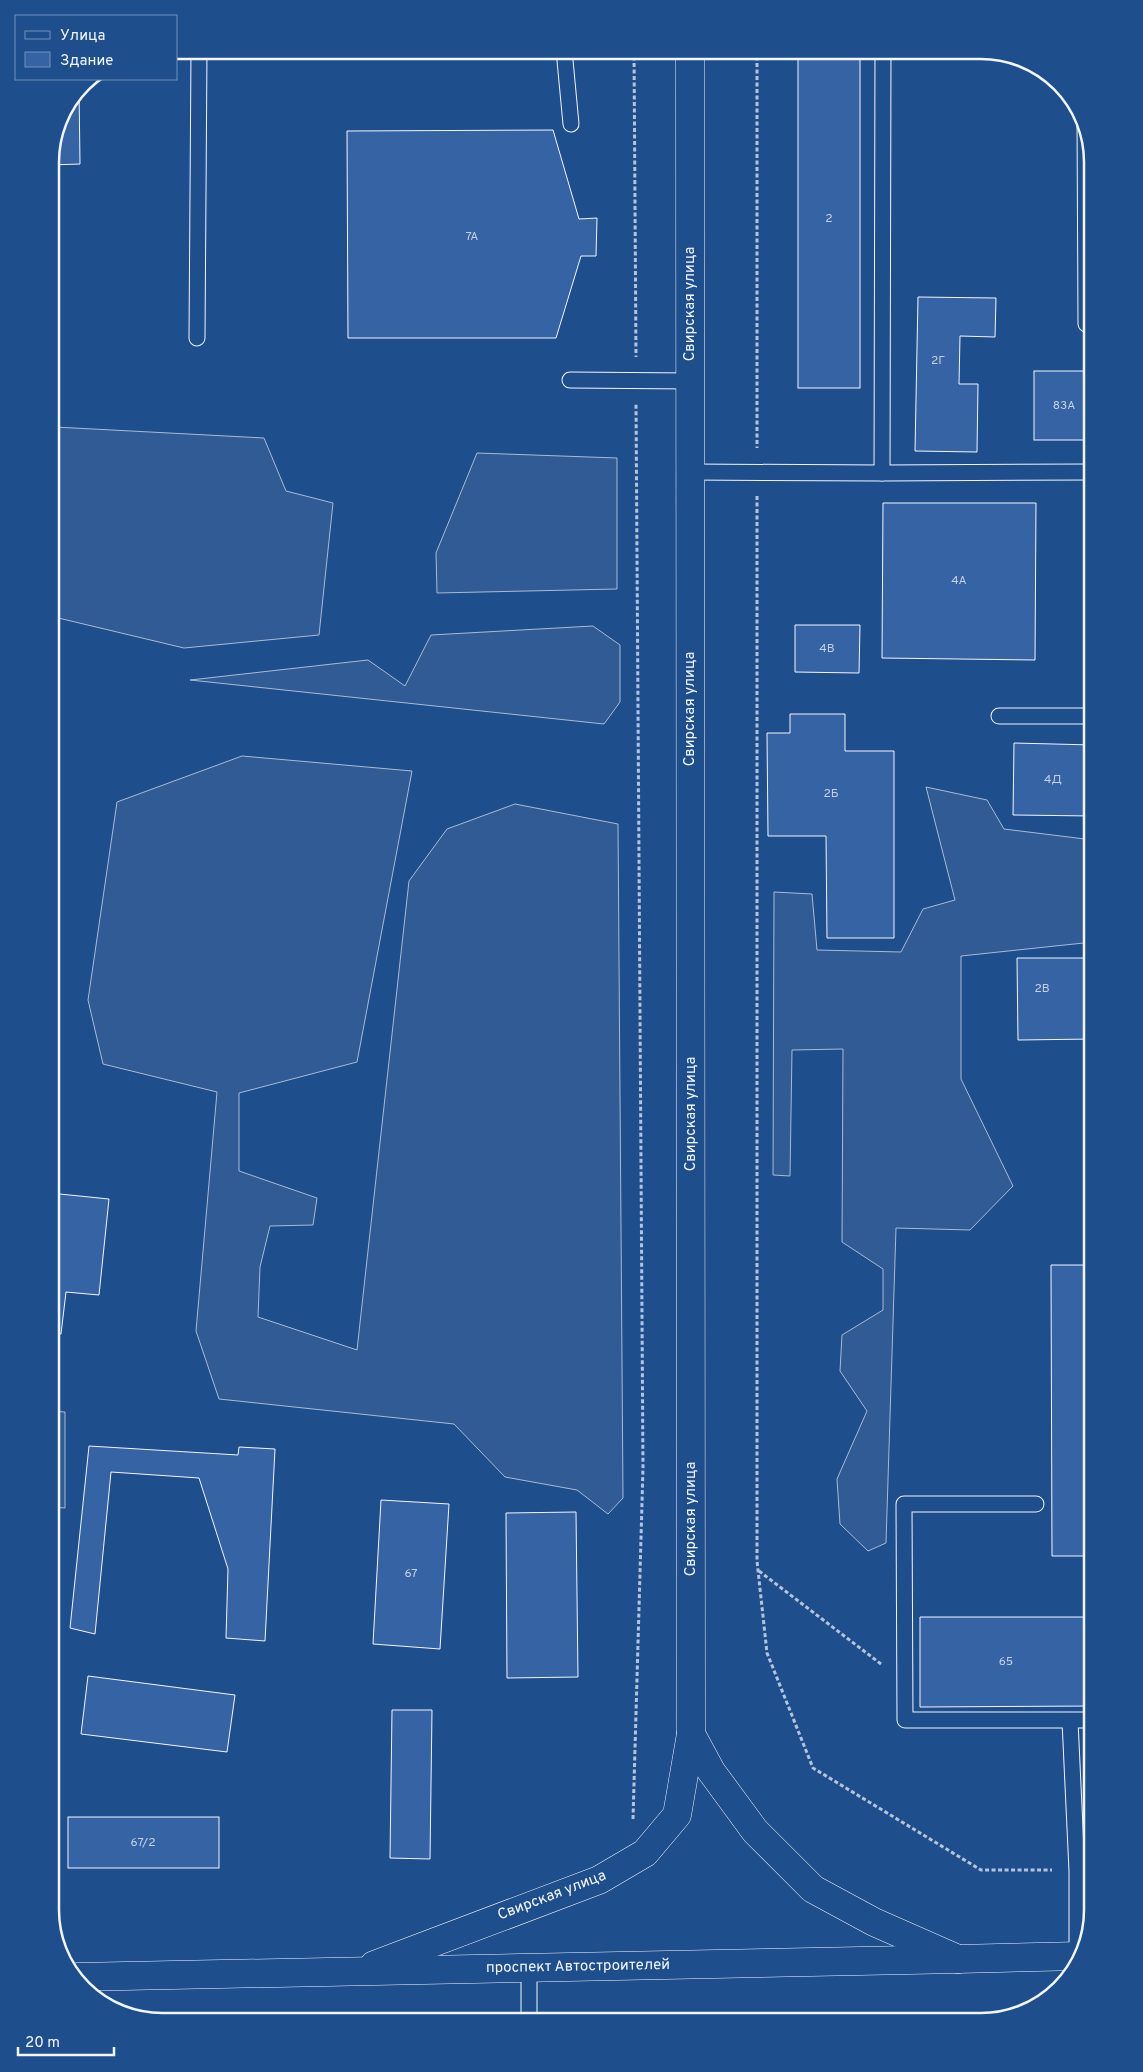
<svg xmlns="http://www.w3.org/2000/svg" width="1143" height="2072" viewBox="0 0 1143 2072" font-family="Overpass,sans-serif">
  <style>
    .built { fill: #305b95; stroke: #a8bbd7 }
    .building { fill: #3563a3; stroke: #f2f6ff }
    .lines { fill: none; stroke-linecap: round; stroke-linejoin: round }
    .lane-casing { stroke: #f2f6ff; stroke-width: 17 }
    .secondary-casing { stroke: #f2f6ff; stroke-width: 29 }
    .highway-casing { stroke: #f2f6ff; stroke-width: 29 }
    .path { stroke: #b3c4dc; stroke-width: 3; stroke-dasharray: 4 2.5; stroke-linecap: butt }
    .lane { stroke: #1f4e8c; stroke-width: 15 }
    .secondary { stroke: #1f4e8c; stroke-width: 28 }
    .highway { stroke: #1f4e8c; stroke-width: 28 }
    .labels { text-anchor: middle; dominant-baseline: central; stroke-width: 4; stroke-linejoin: round; paint-order: stroke }
    .number-label { font-size: 12px; fill: #c3d1e8 }
    .street-label { font-size: 15px; fill: #f2f6ff; stroke: #1f4e8c }
    .rim { fill: none; stroke: #f2f6ff; stroke-width: 2.5 }
  </style>
  <rect width="100%" height="100%" fill="#1f4e8c"/>
  <!-- built -->
  <g class="built">
    <path d="M50,423l5,4 209,11 22,53 47,12 -14,132 -135,13 -134,-32z"/>
    <path d="M477,453l140,5v131l-180,4 -1,-40z"/>
    <path d="M593,626l27,19v57l-16,22 -414,-44 178,-20 37,26 26,-51z"/>
    <path d="M242,756l170,15 -55,291 -118,31v78l78,27 -4,27 -43,1 -10,41 -2,50 99,33 52,-469 38,-52 68,-25 103,20 5,674 -15,16 -31,-24 -72,-13 -51,-53 -235,-25 -23,-68 21,-239 -114,-28 -15,-64 29,-198z"/>
    <path d="M926,787l61,13 17,29 89,11v102l-132,14v123l52,107 -43,44 -74,-2 -10,315 -18,8 -28,-27 -3,-45 30,-68 -27,-40 2,-36 41,-25v-41l-41,-27 1,-193 -51,1 -2,126 -17,-1 1,-283 38,2 5,56 84,2 22,-43 32,-9z"/>
    <path d="M50,1411l15,1v96l-15,-1z"/>
  </g>
  <!-- building -->
  <g class="building">
    <rect x="798" y="50" width="62" height="338"/>
    <path d="M79,88l1,76 -30,1v-11l11,-42z"/>
    <path d="M553,130l26,89 18,-1 -1,38h-15l-25,82h-208l-1,-207z"/>
    <path d="M918,297l78,1 -1,39 -35,-1 -1,48h19l-1,68 -62,-1z"/>
    <rect x="1034" y="371" width="59" height="69"/>
    <path d="M883,503h153l-1,157 -153,-2z"/>
    <path d="M795,625h65l-1,48 -64,-1z"/>
    <path d="M790,714h55v37h49v187h-67l-1,-102h-58l-1,-103h23z"/>
    <path d="M1014,743l79,2v71l-80,-1z"/>
    <path d="M1017,958h76v81l-75,1z"/>
    <path d="M50,1193l59,6 -10,96 -33,-3 -5,42 -11,-2z"/>
    <path d="M1051,1265h42v291h-41z"/>
    <path d="M89,1446l149,9 1,-8 36,2 -10,192 -39,-3 2,-69 -29,-91 -88,-6 -16,162 -25,-6z"/>
    <path d="M381,1500l68,4 -9,145 -67,-5z"/>
    <path d="M576,1512l2,165 -71,1 -1,-165z"/>
    <path d="M920,1617h173v89l-173,1z"/>
    <path d="M88,1676l147,19 -8,57 -146,-18z"/>
    <path d="M392,1710h40l-2,149 -40,-1z"/>
    <rect x="68" y="1817" width="151" height="51"/>
  </g>
  <g class="lines">
    <defs>
      <g id="lane">
        <path d="M564,50l7,74"/>
        <path d="M1085,119l1,205h7"/>
        <path d="M197,338l2,-288"/>
        <path d="M570,380l120,1"/>
        <path d="M690,472l192,1 1,-423"/>
        <path d="M882,473l211,-1"/>
        <path d="M999,716h94"/>
        <path d="M1036,1504h-132l1,216h188"/>
        <path d="M1070,1721l7,150v85"/>
        <path d="M529,1968v54"/>
      </g>
      <g id="secondary">
        <path d="M374,1965l225,-85 46,-27 32,-38 14,-81"/>
        <path d="M77,1977l881,-18"/>
      </g>
      <path id="highway" d="M690,50l1,1684 20,37 44,60 58,58 61,33 84,37 121,-3"/>
    </defs>
    <!-- lane casing -->
    <use href="#lane" class="lane-casing"/>
    <!-- secondary casing -->
    <use href="#secondary" class="secondary-casing"/>
    <!-- highway casing -->
    <use href="#highway" class="highway-casing"/>
    <!-- path -->
    <g class="path">
      <path d="M634,50l2,307"/>
      <path d="M757,50v398"/>
      <path d="M757,496v1065l10,92 46,115 168,102h71"/>
      <path d="M759,1571l122,93"/>
      <path d="M633,1819l10,-351 -7,-1065"/>
    </g>
    <!-- lane -->
    <use href="#lane" class="lane"/>
    <!-- secondary -->
    <use href="#secondary" class="secondary"/>
    <!-- highway -->
    <use href="#highway" class="highway"/>
  </g>
  <g class="labels">
    <!-- number labels -->
    <g class="number-label">
      <text x="829" y="219">2</text>
      <text x="472" y="237">7А</text>
      <text x="938" y="361">2Г</text>
      <text x="1064" y="406">83А</text>
      <text x="959" y="581">4А</text>
      <text x="827" y="649">4В</text>
      <text x="1053" y="780">4Д</text>
      <text x="831" y="794">2Б</text>
      <text x="1042" y="989">2В</text>
      <text x="411" y="1574">67</text>
      <text x="1006" y="1662">65</text>
      <text x="143" y="1843">67/2</text>
    </g>
    <!-- street labels -->
    <g class="street-label">
      <text transform="translate(690 304) rotate(-90)">Свирская улица</text>
      <text transform="translate(690 709) rotate(-90)">Свирская улица</text>
      <text transform="translate(691 1114) rotate(-90)">Свирская улица</text>
      <text transform="translate(691 1519) rotate(-90)">Свирская улица</text>
      <text transform="translate(552 1896) rotate(-21)">Свирская улица</text>
      <text transform="translate(578 1967) rotate(-1)">проспект Автостроителей</text>
    </g>
  </g>
  <!-- crop -->
  <path d="M0 0H1143V2072H0ZM162 59H981A103 103 0 0 1 1084 162V1910A103 103 0 0 1 981 2013H162A103 103 0 0 1 59 1910V162A103 103 0 0 1 162 59Z" fill="#1f4e8c" fill-rule="evenodd"/>
  <path class="rim" d="M162 59H981A103 103 0 0 1 1084 162V1910A103 103 0 0 1 981 2013H162A103 103 0 0 1 59 1910V162A103 103 0 0 1 162 59Z"/>
  <!-- legend -->
  <rect x="15" y="15" width="162" height="65" fill="#1f4e8c" stroke="#7391ba"/>
  <rect x="25" y="31" width="25" height="8" fill="#1f4e8c" stroke="#7391ba"/>
  <text x="60" y="40" font-size="15" fill="#f2f6ff">Улица</text>
  <rect x="25" y="52" width="25" height="15" fill="#3563a3" stroke="#7391ba"/>
  <text x="60" y="65" font-size="15" fill="#f2f6ff">Здание</text>
  <!-- scale -->
  <path d="M18 2047v8h96v-8" fill="none" stroke="#f2f6ff" stroke-width="2.5"/>
  <text x="25" y="2047" font-size="15" fill="#f2f6ff" stroke="#1f4e8c" stroke-width="4" paint-order="stroke">20 m</text>
</svg>
